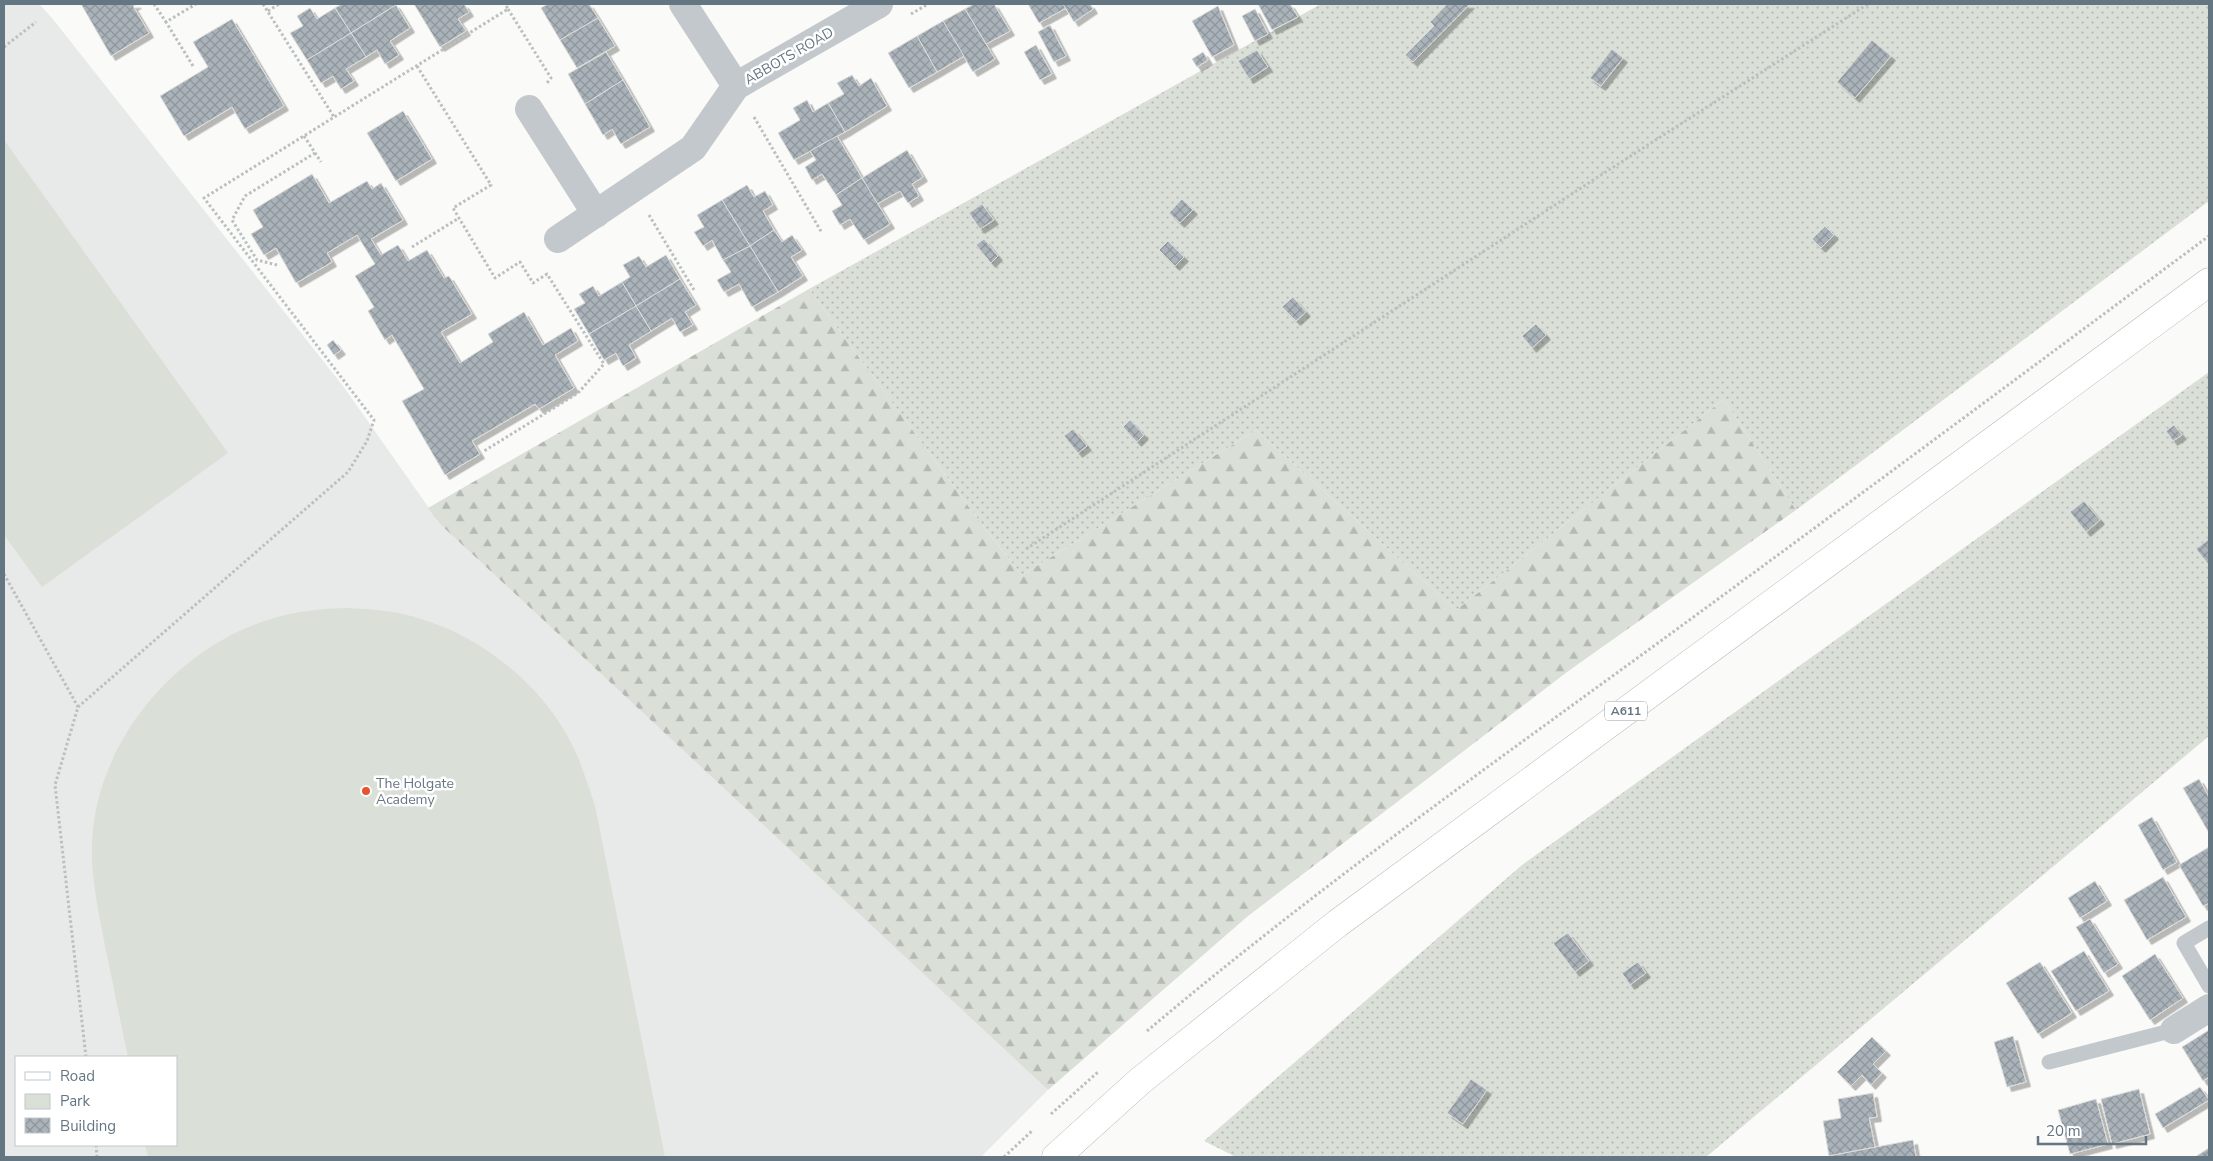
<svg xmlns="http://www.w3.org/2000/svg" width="2213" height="1161" viewBox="0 0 2213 1161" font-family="'Nunito Sans',sans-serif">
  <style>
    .built { fill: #e8e9e9; fill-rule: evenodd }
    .green { fill: #dadfd7 }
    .forest { fill: url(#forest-firs) }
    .garden { fill: url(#garden-dots) }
    .building { fill: url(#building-cross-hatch); stroke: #dcdcda; filter: url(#shadow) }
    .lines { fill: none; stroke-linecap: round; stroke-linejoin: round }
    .primary-casing { stroke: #b5babe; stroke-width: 29 }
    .path { stroke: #bbbfc2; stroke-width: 3; stroke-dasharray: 2.5 2.5; stroke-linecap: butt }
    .service { stroke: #c3c8cc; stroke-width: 15 }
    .minor { stroke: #c3c8cc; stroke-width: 28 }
    .primary { stroke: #fff; stroke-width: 28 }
    .poi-dot { fill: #e4572e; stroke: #fff; stroke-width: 2 }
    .labels { text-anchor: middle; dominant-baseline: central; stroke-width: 5; stroke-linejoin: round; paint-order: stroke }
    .shield { fill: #fff; stroke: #939fa8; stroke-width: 1 }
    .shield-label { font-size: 12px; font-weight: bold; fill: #657683 }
    .street-label { font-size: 14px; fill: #657683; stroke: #fff }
    .poi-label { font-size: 14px; fill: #657683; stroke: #fff; text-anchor: start }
  </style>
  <defs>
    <pattern id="forest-firs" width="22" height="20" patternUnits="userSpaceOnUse" patternTransform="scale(1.25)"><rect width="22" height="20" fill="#dadfd7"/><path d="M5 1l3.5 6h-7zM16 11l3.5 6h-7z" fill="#b4b9b4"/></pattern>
    <pattern id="garden-dots" width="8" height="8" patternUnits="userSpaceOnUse" patternTransform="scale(1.25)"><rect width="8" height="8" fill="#dadfd7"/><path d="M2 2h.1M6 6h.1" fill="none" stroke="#b4b9b4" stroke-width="1.8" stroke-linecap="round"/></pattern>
    <pattern id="building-cross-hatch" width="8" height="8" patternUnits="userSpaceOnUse" patternTransform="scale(1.25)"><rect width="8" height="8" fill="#aab3b9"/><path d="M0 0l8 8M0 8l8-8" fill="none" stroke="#8e969c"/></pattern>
    <filter id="shadow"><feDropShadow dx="4.5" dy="4.5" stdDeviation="0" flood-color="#0004"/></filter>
  </defs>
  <rect width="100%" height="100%" fill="#fafaf8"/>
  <!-- built -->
  <path class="built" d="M4,4h35l13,14 291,368 98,139 607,565 -67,67h-977zM16,1057h160v88h-160z"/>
  <!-- green -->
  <g class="green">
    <path d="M4,140l224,313 -186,134 -38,-52z"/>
    <path d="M346,608c25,1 51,3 75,11 60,18 115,62 146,116 13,23 20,47 28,71l70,351h-517l-3,-12h31v-88h-48c-8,-37 -15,-74 -23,-111 -6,-34 -14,-66 -13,-101 3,-102 83,-197 179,-226 25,-8 50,-10 75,-11z"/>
  </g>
  <!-- forest -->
  <path class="forest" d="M809,289l177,241 36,45 234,-145 200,180 268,-211 72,111 -229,162 -319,244 -200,174 -607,-565 -13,-17z"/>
  <!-- garden -->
  <g class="garden">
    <path d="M1321,4h888v197l-413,309 -72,-111 -268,211 -200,-180 -234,145 -36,-45 -177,-241z"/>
    <path d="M2209,372v364l-503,421h-470l-32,-16 318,-276z"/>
  </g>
  <!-- building -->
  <g class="building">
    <path d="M81,4h56l-4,2 16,27 -38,23z"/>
    <path d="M342,4h53l1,1 -45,28 -16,-25z"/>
    <path d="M414,4h50l5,8 -11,7 8,12 -26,16z"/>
    <path d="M548,4h41l9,14 -38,22 -19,-32z"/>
    <path d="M974,4h20l16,27 -24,13 -21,-35z"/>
    <path d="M1028,4h35l3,4 -27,15z"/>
    <path d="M1063,4h27l3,5 -19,13z"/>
    <path d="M1258,4h32l8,13 -26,13z"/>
    <path d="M1447,4h23l-57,58 -8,-7 29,-29 -4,-4z"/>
    <path d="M396,5l14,23 -20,13 9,14 -14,9 -8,-14 -11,7 -15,-24z"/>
    <path d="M1218,6l16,39 -22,12 -20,-36z"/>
    <path d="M310,8l7,11 18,-11 16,25 -44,27 -17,-27 13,-7 -6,-10z"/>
    <path d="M965,9l30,50 -22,13 -30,-51z"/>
    <path d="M1255,9l13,25 -13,7 -13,-25z"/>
    <path d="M598,18l17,28 -38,22 -17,-28z"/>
    <path d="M232,19l52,87 -39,23 -13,-22 -48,29 -24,-40 48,-29 -15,-25z"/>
    <path d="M943,21l21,35 -27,16 -20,-36z"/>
    <path d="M1050,25l16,31 -12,6 -16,-30z"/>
    <path d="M351,33l15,24 -20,12 8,12 -13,8 -8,-13 -12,7 -14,-23z"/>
    <path d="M917,36l20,36 -28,16 -21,-35z"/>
    <path d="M1872,40l19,16 -36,42 -18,-16z"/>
    <path d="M1036,45l16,29 -12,6 -16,-28z"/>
    <path d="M1612,49l11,9 -22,28 -11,-8z"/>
    <path d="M1257,50l11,17 -19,12 -11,-18z"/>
    <path d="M606,52l17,28 -38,24 -17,-30z"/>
    <path d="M1203,52l5,8 -11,7 -5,-8z"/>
    <path d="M852,75l7,11 12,-8 16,28 -42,26 -17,-29 16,-9 -7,-11z"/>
    <path d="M623,80l27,47 -29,17 -9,-15 -9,6 -18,-31z"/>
    <path d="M807,100l6,12 15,-9 17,29 -51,28 -16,-27 22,-13 -7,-12z"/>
    <path d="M403,111l29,48 -36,22 -29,-48z"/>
    <path d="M837,136l25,42 -26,17 -14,-21 -10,6 -7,-13 11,-7 -6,-9z"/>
    <path d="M907,150l16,27 -11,7 7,12 -11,7 -8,-12 -23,13 -15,-26z"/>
    <path d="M312,174l17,29 38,-22 5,8 9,-6 22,37 -32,19 10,16 17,-10 10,16 19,-11 17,28 5,-2 23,38 -31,18 19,31 33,-21 -5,-8 36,-22 19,33 28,-17 7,13 -23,14 19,33 -35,21 -4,-5 -63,37 8,13 -35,21 -43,-74 22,-12 -32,-54 -7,5 -17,-29 6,-4 -19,-31 20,-12 -18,-29 -30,18 5,9 -36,21 -20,-35 -12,7 -13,-21 12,-7 -10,-17z"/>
    <path d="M862,178l28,46 -26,16 -14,-21 -10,6 -8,-14 10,-6 -6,-10z"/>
    <path d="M747,185l7,12 11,-6 8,14 -10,6 11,19 -24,16 -28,-46z"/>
    <path d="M1182,199l11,11 -13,13 -11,-10z"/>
    <path d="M722,200l28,46 -27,14 -11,-20 -9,6 -9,-14 10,-5 -7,-12z"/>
    <path d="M982,204l12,16 -14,9 -11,-16z"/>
    <path d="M1825,226l9,9 -13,13 -9,-9z"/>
    <path d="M774,230l8,12 10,-7 10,15 -11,7 12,19 -25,16 -28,-46z"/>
    <path d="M984,239l14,17 -7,7 -15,-18z"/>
    <path d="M1168,241l16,16 -9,9 -16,-16z"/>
    <path d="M750,246l28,46 -26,15 -13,-23 -15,8 -7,-12 14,-8 -8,-12z"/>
    <path d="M666,255l14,24 -44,27 -14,-24 8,-5 -7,-12 16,-9 7,11z"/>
    <path d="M680,279l16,26 -11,7 8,13 -13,7 -8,-14 -21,13 -15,-25z"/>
    <path d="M622,282l14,24 -47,28 -15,-25 11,-6 -6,-9 14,-8 6,10z"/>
    <path d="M1293,297l13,15 -10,9 -14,-14z"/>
    <path d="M636,306l15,25 -22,14 7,13 -13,8 -7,-13 -12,7 -15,-26z"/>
    <path d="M1536,324l10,11 -14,13 -10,-12z"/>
    <path d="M333,340l8,10 -7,5 -7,-10z"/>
    <path d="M1130,420l14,15 -7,7 -14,-15z"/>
    <path d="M2174,425l8,10 -9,6 -7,-10z"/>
    <path d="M1073,429l14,17 -9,7 -14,-17z"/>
    <path d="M2084,501l16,19 -14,12 -16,-20z"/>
    <path d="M2209,539v26l-13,-16z"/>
    <path d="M2199,779l10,18v36l-26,-45z"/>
    <path d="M2152,817l25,45 -14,8 -25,-45z"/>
    <path d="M2209,847v56l-6,3 -24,-41z"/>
    <path d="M2163,877l23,40 -39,23 -23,-40z"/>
    <path d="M2095,881l12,20 -27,17 -12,-20z"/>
    <path d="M2090,919l28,45 -14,9 -28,-46z"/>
    <path d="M1568,933l21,28 -14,11 -22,-29z"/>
    <path d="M2084,951l25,40 -33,20 -25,-40z"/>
    <path d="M2155,954l28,44 -33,22 -28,-44z"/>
    <path d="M1638,962l8,11 -16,12 -8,-12z"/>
    <path d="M2040,962l32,51 -34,21 -32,-51z"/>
    <path d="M2209,1030v47l-6,4 -21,-34z"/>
    <path d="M2013,1036l13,46 -19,5 -13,-45z"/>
    <path d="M1872,1037l14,14 -13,13 9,9 -11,12 -9,-10 -11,11 -14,-14z"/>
    <path d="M1471,1079l16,11 -24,34 -16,-11z"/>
    <path d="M2200,1087l9,13 -46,28 -8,-14z"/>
    <path d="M2139,1089l11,45 -38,10 -11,-45z"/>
    <path d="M1873,1093l4,24 -8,1 6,29 -46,9 -6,-35 18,-3 -3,-19z"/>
    <path d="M2096,1099l12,45 -38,10 -12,-44z"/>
    <path d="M1913,1140l3,17h-86l-1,-1z"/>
    <path d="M2209,1148v9h-14z"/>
  </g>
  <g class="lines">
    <defs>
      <path id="primary" d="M1056,1157l84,-76 198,-158 871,-641"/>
    </defs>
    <!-- primary casing -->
    <use href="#primary" class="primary-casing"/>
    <!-- path -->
    <g class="path">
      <path d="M154,4l12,18"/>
      <path d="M263,4l71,113"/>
      <path d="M508,9l43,69 -4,5"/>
      <path d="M268,11l11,-7"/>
      <path d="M911,14l17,-10"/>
      <path d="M4,47l32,-25"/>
      <path d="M193,66l-27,-44 30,-18"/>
      <path d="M417,66l74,119 -38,23 42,70 25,-16 13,21 14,-9 57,90 -26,29 -94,58"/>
      <path d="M754,117l68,116"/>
      <path d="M304,136l17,26"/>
      <path d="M649,215l45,75"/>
      <path d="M412,247l47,-29"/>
      <path d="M277,265l-20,-5 -25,-40 13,-24 70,-43"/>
      <path d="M1026,549l575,-374 267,-171"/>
      <path d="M4,574l74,133"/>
      <path d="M1147,1031c168,-142 348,-269 526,-399 179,-131 358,-264 536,-396"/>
      <path d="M86,1057l-31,-272 23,-78 270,-235 19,-31 7,-21 -170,-222 304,-189 -3,-5"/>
      <path d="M1051,1114l47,-42"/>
      <path d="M96,1145l1,12"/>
      <path d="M1004,1157l29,-27"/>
    </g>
    <!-- service -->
    <g class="service">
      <path d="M2209,928l-25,15 25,43"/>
      <path d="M2049,1062l125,-32"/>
    </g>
    <!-- minor -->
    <g class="minor">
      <path d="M683,4l53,82"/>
      <path d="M529,109l67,105"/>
      <path d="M558,239l135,-91 43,-62 143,-82"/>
      <path d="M2174,1030l35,-22"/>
    </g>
    <!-- primary -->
    <use href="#primary" class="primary"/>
  </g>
  <!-- markers -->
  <circle class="poi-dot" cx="366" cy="791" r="5"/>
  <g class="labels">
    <!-- shield labels -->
    <rect class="shield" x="1605" y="701.5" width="42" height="19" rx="4"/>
    <g class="shield-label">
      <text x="1626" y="711">A611</text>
    </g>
    <!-- street labels -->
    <g class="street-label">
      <text transform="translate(789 56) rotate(-30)">ABBOTS ROAD</text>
    </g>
    <!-- poi labels -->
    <g class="poi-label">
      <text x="376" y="783">The Holgate<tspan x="376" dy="16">Academy</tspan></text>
    </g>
  </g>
  <!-- border -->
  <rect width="2213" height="1161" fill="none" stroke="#657683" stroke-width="10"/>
  <!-- legend -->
  <rect x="15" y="1056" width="162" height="90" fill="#ffffff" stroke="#c1c8cd"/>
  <rect x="25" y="1072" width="25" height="8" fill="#ffffff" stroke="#c1c8cd"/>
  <text x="60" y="1081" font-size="15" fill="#657683">Road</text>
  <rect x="25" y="1094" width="25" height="15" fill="#dadfd7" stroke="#c1c8cd"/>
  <text x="60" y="1106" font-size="15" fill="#657683">Park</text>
  <rect x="25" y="1118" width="25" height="15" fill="url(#building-cross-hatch)" stroke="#c1c8cd"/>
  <text x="60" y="1131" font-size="15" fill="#657683">Building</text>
  <!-- scale -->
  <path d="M2038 1136v8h108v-8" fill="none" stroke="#657683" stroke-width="2.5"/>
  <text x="2046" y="1136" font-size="15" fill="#657683" stroke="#ffffff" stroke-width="4" paint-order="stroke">20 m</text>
</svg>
